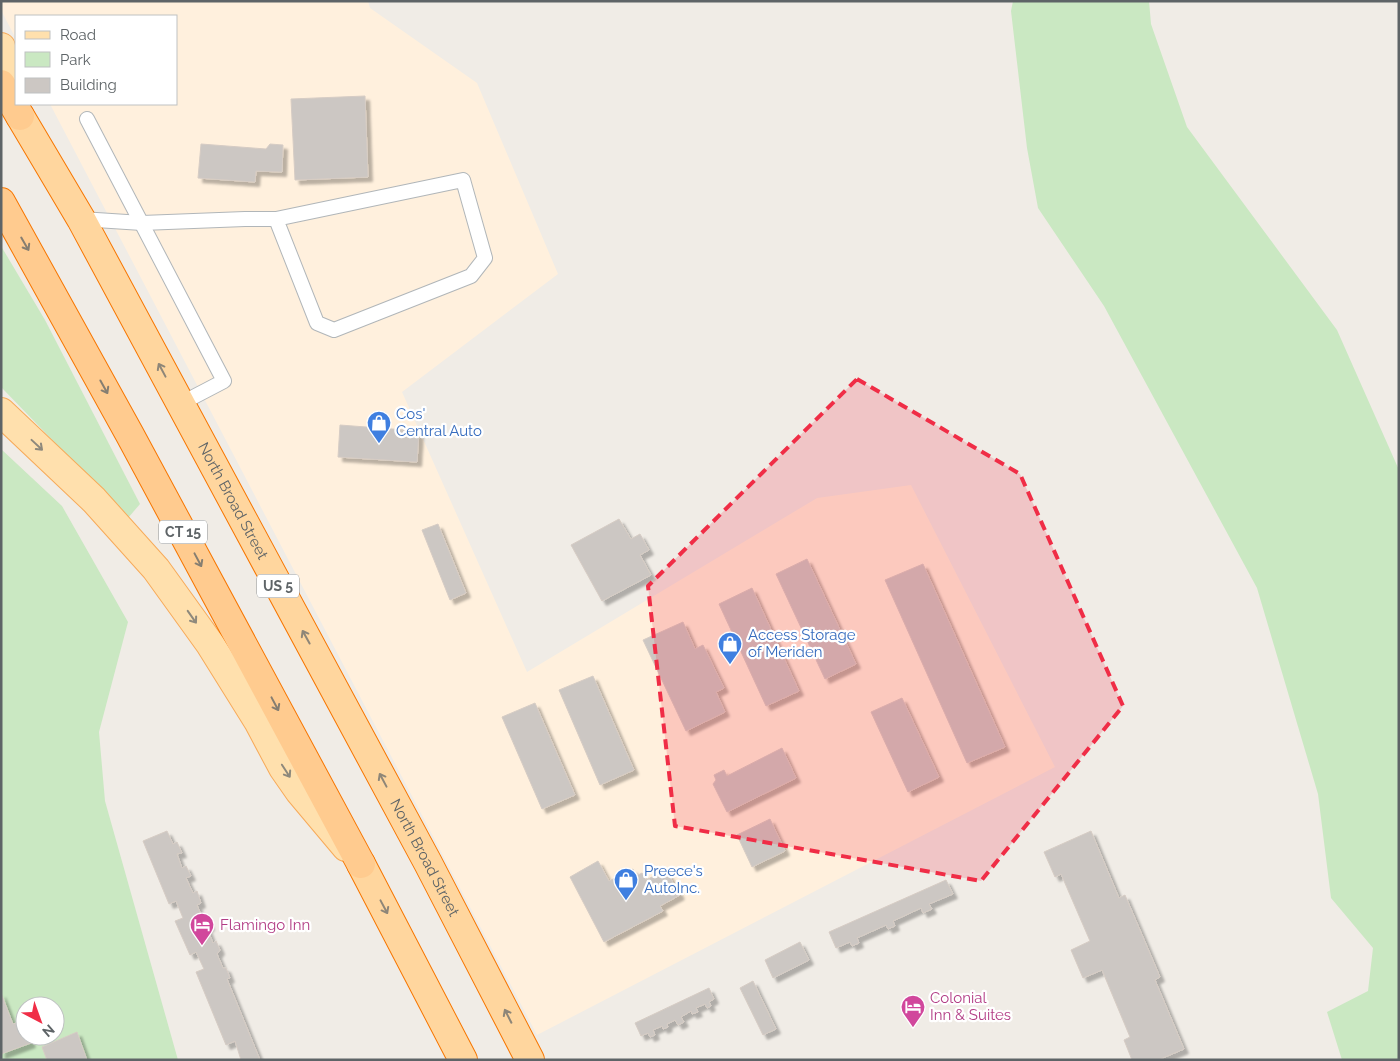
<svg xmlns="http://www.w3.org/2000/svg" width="1400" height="1061" viewBox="0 0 1400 1061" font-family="Raleway,sans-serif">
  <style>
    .commercial { fill: #fff0dd }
    .green { fill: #cae8c2; fill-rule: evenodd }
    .building { fill: #ccc7c3; stroke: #d6ccc4; filter: url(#shadow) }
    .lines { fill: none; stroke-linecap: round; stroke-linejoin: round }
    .service-casing { stroke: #b1b6b9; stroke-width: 16 }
    .primary-casing { stroke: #f7aa59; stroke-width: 30 }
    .trunk-casing { stroke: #f77600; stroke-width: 30 }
    .motorway-casing { stroke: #f77600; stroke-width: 30 }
    .service { stroke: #fff; stroke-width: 14 }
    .primary { stroke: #ffe0ad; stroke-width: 28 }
    .trunk { stroke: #ffd69e; stroke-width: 28 }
    .motorway { stroke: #ffcb8f; stroke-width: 28 }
    .oneway { stroke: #867e71 }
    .oneway2 { stroke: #8e8678 }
    .oneway3 { stroke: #8e897c }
    .marked { fill: #f02d46; fill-opacity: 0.2; stroke: #f02d46; stroke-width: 4; stroke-dasharray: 10 6; stroke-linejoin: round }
    .labels { text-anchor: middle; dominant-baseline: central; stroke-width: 4.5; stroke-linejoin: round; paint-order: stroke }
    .shield { fill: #fff; stroke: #8e9295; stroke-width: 1 }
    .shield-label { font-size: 14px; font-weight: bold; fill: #5e6467 }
    .shop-label { font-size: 15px; fill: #366cbe; stroke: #fff; text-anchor: start }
    .street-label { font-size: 15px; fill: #5e6467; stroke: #fff }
    .hotel-label { font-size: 15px; fill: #b23c85; stroke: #fff; text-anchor: start }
  </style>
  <defs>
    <filter id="shadow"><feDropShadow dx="4.5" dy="4.5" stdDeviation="1" flood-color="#0004"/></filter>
  </defs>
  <rect width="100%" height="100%" fill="#f0ece6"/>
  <!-- commercial -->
  <path class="commercial" d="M1,1h367l2,7 107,75 81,191 -156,118 125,280 290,-174 94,-13 144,282 -518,268 -487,-931h126v-88h-160v23l-15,-29z"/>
  <!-- green -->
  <g class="green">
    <path d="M1013,1h136l2,23 36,103 150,203 62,140v590h-57l-15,-48 41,-21 5,-43 -42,-50 -13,-104 -61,-206 -153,-282 -66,-98 -11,-60 -16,-137z"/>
    <path d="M1,246l44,74 95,184 -12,14 -127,-131z"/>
    <path d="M1,449l61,57 66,116 -29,110 6,69 73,259h-177zM25,1006h30v30h-30z"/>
  </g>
  <!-- building -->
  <g class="building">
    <path d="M365,96l3,81 -73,3 -4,-81z"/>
    <path d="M201,144l65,5 4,-5 13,1 -1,27 -26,-1 -1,11 -57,-4z"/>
    <path d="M340,425l79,6 -2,31 -79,-5z"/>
    <path d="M619,519l12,20 9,-5 9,16 -9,5 11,20 -49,26 -31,-56z"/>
    <path d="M438,524l28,69 -16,7 -28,-70z"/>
    <path d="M807,559l49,105 -31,15 -49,-105z"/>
    <path d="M923,564l82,183 -38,16 -82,-183z"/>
    <path d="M752,588l47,103 -33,15 -47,-102z"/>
    <path d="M683,622l12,27 8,-4 21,43 -8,4 9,20 -39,19 -43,-91z"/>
    <path d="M593,676l41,94 -34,15 -41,-95z"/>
    <path d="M902,698l37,79 -31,15 -37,-80z"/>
    <path d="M535,703l40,92 -33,14 -40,-92z"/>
    <path d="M782,748l14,30 -69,34 -14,-28 3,-4 -2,-5 10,-5 3,6z"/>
    <path d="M770,819l15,32 -33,16 -15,-32z"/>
    <path d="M167,831l6,13 4,-2 5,11 -5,1 5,14 4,-2 5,10 -5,2 7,15 4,-2 4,12 -4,2 5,12 4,-1 4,10 -3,2 6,15 3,-2 4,9 -3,4 6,14h3l4,10 -3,1 33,81h-19l-6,-19 -9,4 -30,-73 8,-3 -8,-17 -6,3 -15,-34 8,-3 -7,-17 -7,3 -26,-63z"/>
    <path d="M1091,831l28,67 6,-3 35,82 -5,3 29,69 -26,11h-26l-8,-20 6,-3 -28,-67 -19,8 -12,-28 19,-9 -29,-67 -6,3 -11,-25z"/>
    <path d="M598,861l11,20 24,-12 3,7 6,-3 4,7 20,-10 14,25 -20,11 3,5 -59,31 -34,-65z"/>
    <path d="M946,880l7,14 -24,10 3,5 -9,4 -2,-5 -28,13 2,5 -7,3 -2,-4 -29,13 2,5 -7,3 -2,-4 -14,6 -7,-16z"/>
    <path d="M800,942l9,18 -36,18 -8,-18z"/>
    <path d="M753,981l23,48 -13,6 -23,-47z"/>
    <path d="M709,988l5,11 -5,3 2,4 -4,2 -2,-4 -9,4 2,4 -6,2 -1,-3 -10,6 3,5 -6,3 -3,-5 -8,4 1,3 -5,2 -1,-3 -9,4 2,5 -5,2 -2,-4 -7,3 -6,-13z"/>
    <path d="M1,993l12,31 9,-3 3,7v8h3l3,7 -30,11z"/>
    <path d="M77,1032l10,28h-40l-5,-13z"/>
  </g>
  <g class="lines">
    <defs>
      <g id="service">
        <path d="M87,119l137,262 -44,23"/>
        <path d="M81,219l61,4 103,-4h31l41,104 17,7 137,-54 14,-18 -22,-78 -187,39"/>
      </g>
      <g id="primary">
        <path d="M1,47l15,55"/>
        <path d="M1,412l93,88 62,69 54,75 48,77 25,47 16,23 47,56"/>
      </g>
      <g id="trunk">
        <path id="s1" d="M20,116l61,103 347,644 102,197"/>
        <path d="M361,864l102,196"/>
      </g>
      <g id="motorway">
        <path d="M1,84l19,32"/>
        <path d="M1,202l129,233 231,429"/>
      </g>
    </defs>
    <!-- service casing -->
    <use href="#service" class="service-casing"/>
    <!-- primary casing -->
    <use href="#primary" class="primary-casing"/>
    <!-- trunk casing -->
    <use href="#trunk" class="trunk-casing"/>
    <!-- motorway casing -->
    <use href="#motorway" class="motorway-casing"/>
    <!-- service -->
    <use href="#service" class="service"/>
    <!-- primary -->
    <use href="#primary" class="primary"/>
    <!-- trunk -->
    <use href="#trunk" class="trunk"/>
    <!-- motorway -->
    <use href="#motorway" class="motorway"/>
  </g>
  <!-- one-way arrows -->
  <defs><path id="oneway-shaft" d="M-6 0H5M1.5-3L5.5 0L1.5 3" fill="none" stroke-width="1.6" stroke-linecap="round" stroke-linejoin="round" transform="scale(1.25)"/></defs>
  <g class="oneway">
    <use href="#oneway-shaft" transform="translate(25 244) rotate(60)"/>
    <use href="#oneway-shaft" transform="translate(104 387) rotate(61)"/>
    <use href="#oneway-shaft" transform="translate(198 560) rotate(62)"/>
    <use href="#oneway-shaft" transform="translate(275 704) rotate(62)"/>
  </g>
  <g class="oneway2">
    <use href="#oneway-shaft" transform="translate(162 370) rotate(-118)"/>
    <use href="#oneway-shaft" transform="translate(306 637) rotate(-119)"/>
    <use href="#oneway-shaft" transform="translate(383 780) rotate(-118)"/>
    <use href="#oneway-shaft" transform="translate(384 907) rotate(62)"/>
    <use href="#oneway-shaft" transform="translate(508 1016) rotate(-117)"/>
  </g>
  <g class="oneway3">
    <use href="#oneway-shaft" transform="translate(37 445) rotate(43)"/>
    <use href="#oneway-shaft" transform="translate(192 617) rotate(55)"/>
    <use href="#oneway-shaft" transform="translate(286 771) rotate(57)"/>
  </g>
  <!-- marked area -->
  <path class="marked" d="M857,379l163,95 103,232 -142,175 -306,-55 -27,-240z"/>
  <!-- icons -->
  <defs>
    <symbol id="shop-pin" viewBox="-11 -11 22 30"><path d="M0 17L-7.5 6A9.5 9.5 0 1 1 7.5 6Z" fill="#3f7fe0" stroke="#fff"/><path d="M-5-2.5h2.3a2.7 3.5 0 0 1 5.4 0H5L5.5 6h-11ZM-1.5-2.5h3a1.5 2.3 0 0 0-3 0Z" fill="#fff"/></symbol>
    <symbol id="hotel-pin" viewBox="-11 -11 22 30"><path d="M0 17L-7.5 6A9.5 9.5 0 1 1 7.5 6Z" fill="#d1479c" stroke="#fff"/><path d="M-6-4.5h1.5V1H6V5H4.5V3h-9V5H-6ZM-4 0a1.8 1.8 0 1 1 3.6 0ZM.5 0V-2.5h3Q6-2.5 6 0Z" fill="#fff"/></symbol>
  </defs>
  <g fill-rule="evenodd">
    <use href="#shop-pin" x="365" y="409" width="28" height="38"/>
    <use href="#shop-pin" x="716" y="630" width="28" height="38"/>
    <use href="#shop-pin" x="612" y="866" width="28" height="38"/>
    <use href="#hotel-pin" x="188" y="911" width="28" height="38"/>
    <use href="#hotel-pin" x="899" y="993" width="28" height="38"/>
  </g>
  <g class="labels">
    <!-- shield labels -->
    <g class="shield">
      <rect x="159" y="520.5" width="48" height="23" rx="4"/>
      <rect x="257" y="574.5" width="42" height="23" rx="4"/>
    </g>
    <g class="shield-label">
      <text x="183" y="532">CT 15</text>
      <text x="278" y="586">US 5</text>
    </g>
    <!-- shop labels -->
    <g class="shop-label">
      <text x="396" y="414">Cos'<tspan x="396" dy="17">Central Auto</tspan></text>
      <text x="748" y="635">Access Storage<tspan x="748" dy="17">of Meriden</tspan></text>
      <text x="644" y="871">Preece's<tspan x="644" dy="17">AutoInc.</tspan></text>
    </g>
    <!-- street labels -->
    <g class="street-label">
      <text stroke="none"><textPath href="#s1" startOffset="440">North Broad Street</textPath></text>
      <text stroke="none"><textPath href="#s1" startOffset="845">North Broad Street</textPath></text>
    </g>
    <!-- hotel labels -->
    <g class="hotel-label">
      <text x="220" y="925">Flamingo Inn</text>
      <text x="930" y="998">Colonial<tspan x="930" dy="17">Inn &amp; Suites</tspan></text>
    </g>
  </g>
  <!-- border -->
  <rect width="1400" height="1061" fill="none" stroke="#5e6467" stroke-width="5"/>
  <!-- legend -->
  <rect x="15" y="15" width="162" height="90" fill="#ffffff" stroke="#bfc1c2"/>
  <rect x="25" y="31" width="25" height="8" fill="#ffe0ad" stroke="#bfc1c2"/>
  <text x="60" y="40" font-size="15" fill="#5e6467">Road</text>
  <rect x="25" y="52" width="25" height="15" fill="#cae8c2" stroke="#bfc1c2"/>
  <text x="60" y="65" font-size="15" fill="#5e6467">Park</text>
  <rect x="25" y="78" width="25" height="15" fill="#ccc7c3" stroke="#bfc1c2"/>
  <text x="60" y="90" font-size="15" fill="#5e6467">Building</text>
  <!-- north arrow -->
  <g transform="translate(40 1021) rotate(139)"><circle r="24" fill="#ffffff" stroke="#bfc1c2"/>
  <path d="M0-4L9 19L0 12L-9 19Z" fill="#f02d46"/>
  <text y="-8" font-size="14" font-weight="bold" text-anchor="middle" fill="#5e6467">N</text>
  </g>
</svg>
